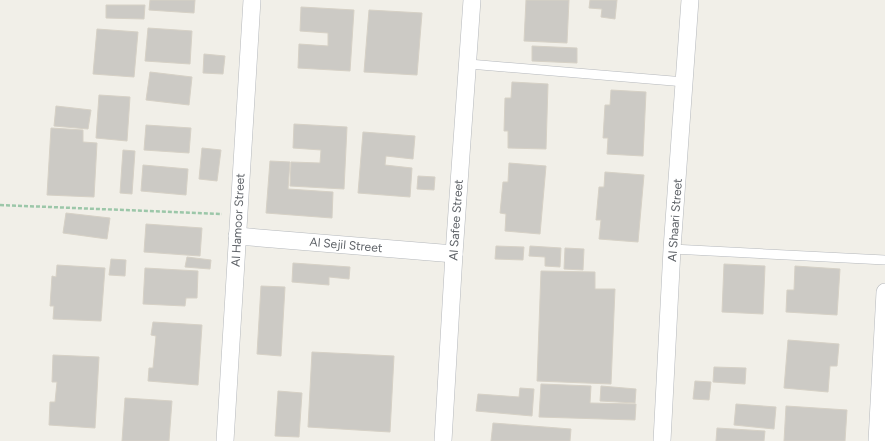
<svg xmlns="http://www.w3.org/2000/svg" width="885" height="441" viewBox="0 0 885 441" font-family="Figtree,sans-serif">
  <style>
    .building { fill: #cccac5; stroke: #d6d1c6 }
    .lines { fill: none; stroke-linecap: round; stroke-linejoin: round }
    .service-casing { stroke: #b5b8bc; stroke-width: 10 }
    .minor-casing { stroke: #b5b8bc; stroke-width: 18 }
    .path { stroke: #9cc7a9; stroke-width: 2.5; stroke-dasharray: 4 2; stroke-linecap: butt }
    .service { stroke: #fff; stroke-width: 9 }
    .minor { stroke: #fff; stroke-width: 17 }
    .labels { text-anchor: middle; dominant-baseline: central; stroke-width: 3; stroke-linejoin: round; paint-order: stroke }
    .street-label { font-size: 12px; fill: #5f6368; stroke: #fff }
  </style>
  <rect width="100%" height="100%" fill="#f1efe8"/>
  <!-- building -->
  <g class="building">
    <path d="M150,0h45l-1,13 -45,-3z"/>
    <path d="M526,0h43l-2,43 -43,-2z"/>
    <path d="M590,0h27l-2,19 -14,-2 1,-8 -13,-1z"/>
    <path d="M106,5h39l-1,14 -38,-1z"/>
    <path d="M301,7l53,3 -4,61 -52,-3 1,-24 29,2v-13l-28,-2z"/>
    <path d="M369,10l53,3 -5,62 -53,-3z"/>
    <path d="M148,28l44,3 -2,33 -45,-3z"/>
    <path d="M97,29l41,3 -4,45 -41,-3z"/>
    <path d="M532,46l45,2v15l-45,-2z"/>
    <path d="M204,54l21,2 -2,18 -20,-1z"/>
    <path d="M150,72l42,5 -3,28 -43,-5z"/>
    <path d="M512,82l36,2 -2,65 -38,-1v-17h-4l1,-33h6z"/>
    <path d="M611,90l35,2 -3,64 -36,-2 1,-16h-5l2,-33h5z"/>
    <path d="M99,95l31,2 -3,44 -31,-3z"/>
    <path d="M56,106l35,4 -3,19 -34,-3z"/>
    <path d="M294,124l53,3 -3,62 -54,-3 1,-24 29,1 1,-13 -28,-2z"/>
    <path d="M146,125l45,3 -2,25 -45,-3z"/>
    <path d="M51,128l32,2v12l14,1 -3,54 -47,-2z"/>
    <path d="M363,132l52,4 -2,23 -27,-3 -1,9 27,3 -2,29 -52,-4z"/>
    <path d="M202,148l19,2 -4,31 -18,-2z"/>
    <path d="M123,150l12,1 -3,43 -12,-1z"/>
    <path d="M270,161l20,1 -2,27 45,3 -1,26 -66,-5z"/>
    <path d="M509,163l37,3 -6,68 -35,-3 1,-17 -6,-1 3,-31h5z"/>
    <path d="M143,165l45,4 -2,26 -45,-4z"/>
    <path d="M605,172l39,3 -6,67 -39,-3 2,-19h-5l3,-33h5z"/>
    <path d="M418,176l17,1 -1,13 -17,-1z"/>
    <path d="M66,213l44,5 -3,21 -44,-6z"/>
    <path d="M146,224l56,4 -2,28 -56,-4z"/>
    <path d="M496,246l28,1 -1,13 -28,-1z"/>
    <path d="M530,246l31,2 -1,19 -15,-1v-9l-16,-1z"/>
    <path d="M565,248l19,1 -1,21 -19,-1z"/>
    <path d="M187,257l24,3 -1,9 -25,-2z"/>
    <path d="M111,259l15,1 -1,16 -16,-1z"/>
    <path d="M293,263l57,4 -1,12 -20,-2v8l-37,-3z"/>
    <path d="M724,264l41,2 -2,48 -41,-2z"/>
    <path d="M57,265l48,3 -4,53 -48,-2 1,-13h-4l2,-30 4,1z"/>
    <path d="M795,266l45,3 -3,46 -51,-3 1,-22h7z"/>
    <path d="M145,268l53,3 -1,27h-11l-1,8 -42,-2z"/>
    <path d="M541,271l54,1v17h20l-4,95 -74,-3z"/>
    <path d="M261,286l24,1 -4,69 -24,-2z"/>
    <path d="M153,322l49,3 -4,60 -50,-4 1,-13h4l3,-32 -5,-1z"/>
    <path d="M788,340l51,4 -2,22h-7l-2,26 -44,-4z"/>
    <path d="M312,352l82,4 -4,76 -82,-5z"/>
    <path d="M53,355l46,2 -4,71 -46,-3 1,-23h5l2,-20h-5z"/>
    <path d="M714,367l32,1 -1,16 -32,-2z"/>
    <path d="M695,381l16,1 -2,18 -16,-1z"/>
    <path d="M541,384l50,2 -1,17 46,1 -1,16 -96,-3z"/>
    <path d="M601,386l35,3 -1,14 -35,-2z"/>
    <path d="M520,388l14,1 -2,27 -56,-5 2,-17 41,3z"/>
    <path d="M278,391l24,2 -3,44 -24,-1z"/>
    <path d="M125,398l47,3 -3,40h-47z"/>
    <path d="M736,404l40,3 -2,22 -40,-4z"/>
    <path d="M786,406l61,4 -2,31h-61z"/>
    <path d="M493,423l78,6 -1,12h-79z"/>
    <path d="M717,428l48,3 -1,10h-48z"/>
  </g>
  <g class="lines">
    <defs>
      <g id="service">
        <path d="M469,64l216,18"/>
        <path d="M672,249l213,11"/>
      </g>
      <g id="minor">
        <path d="M237,236l217,18"/>
        <path d="M225,441l27,-441"/>
        <path d="M443,441l11,-187 18,-254"/>
        <path d="M662,441l10,-192 18,-249"/>
        <path d="M877,441l8,-149"/>
      </g>
    </defs>
    <!-- service casing -->
    <use href="#service" class="service-casing"/>
    <!-- minor casing -->
    <use href="#minor" class="minor-casing"/>
    <!-- path -->
    <path class="path" d="M0,205l222,9"/>
    <!-- service -->
    <use href="#service" class="service"/>
    <!-- minor -->
    <use href="#minor" class="minor"/>
  </g>
  <g class="labels">
    <!-- street labels -->
    <g class="street-label">
      <text transform="translate(238 220) rotate(-87)">Al Hamoor Street</text>
      <text transform="translate(456 220) rotate(-86)">Al Safee Street</text>
      <text transform="translate(675 220) rotate(-86)">Al Shaari Street</text>
      <text transform="translate(346 245) rotate(5)">Al Sejil Street</text>
    </g>
  </g>
</svg>
